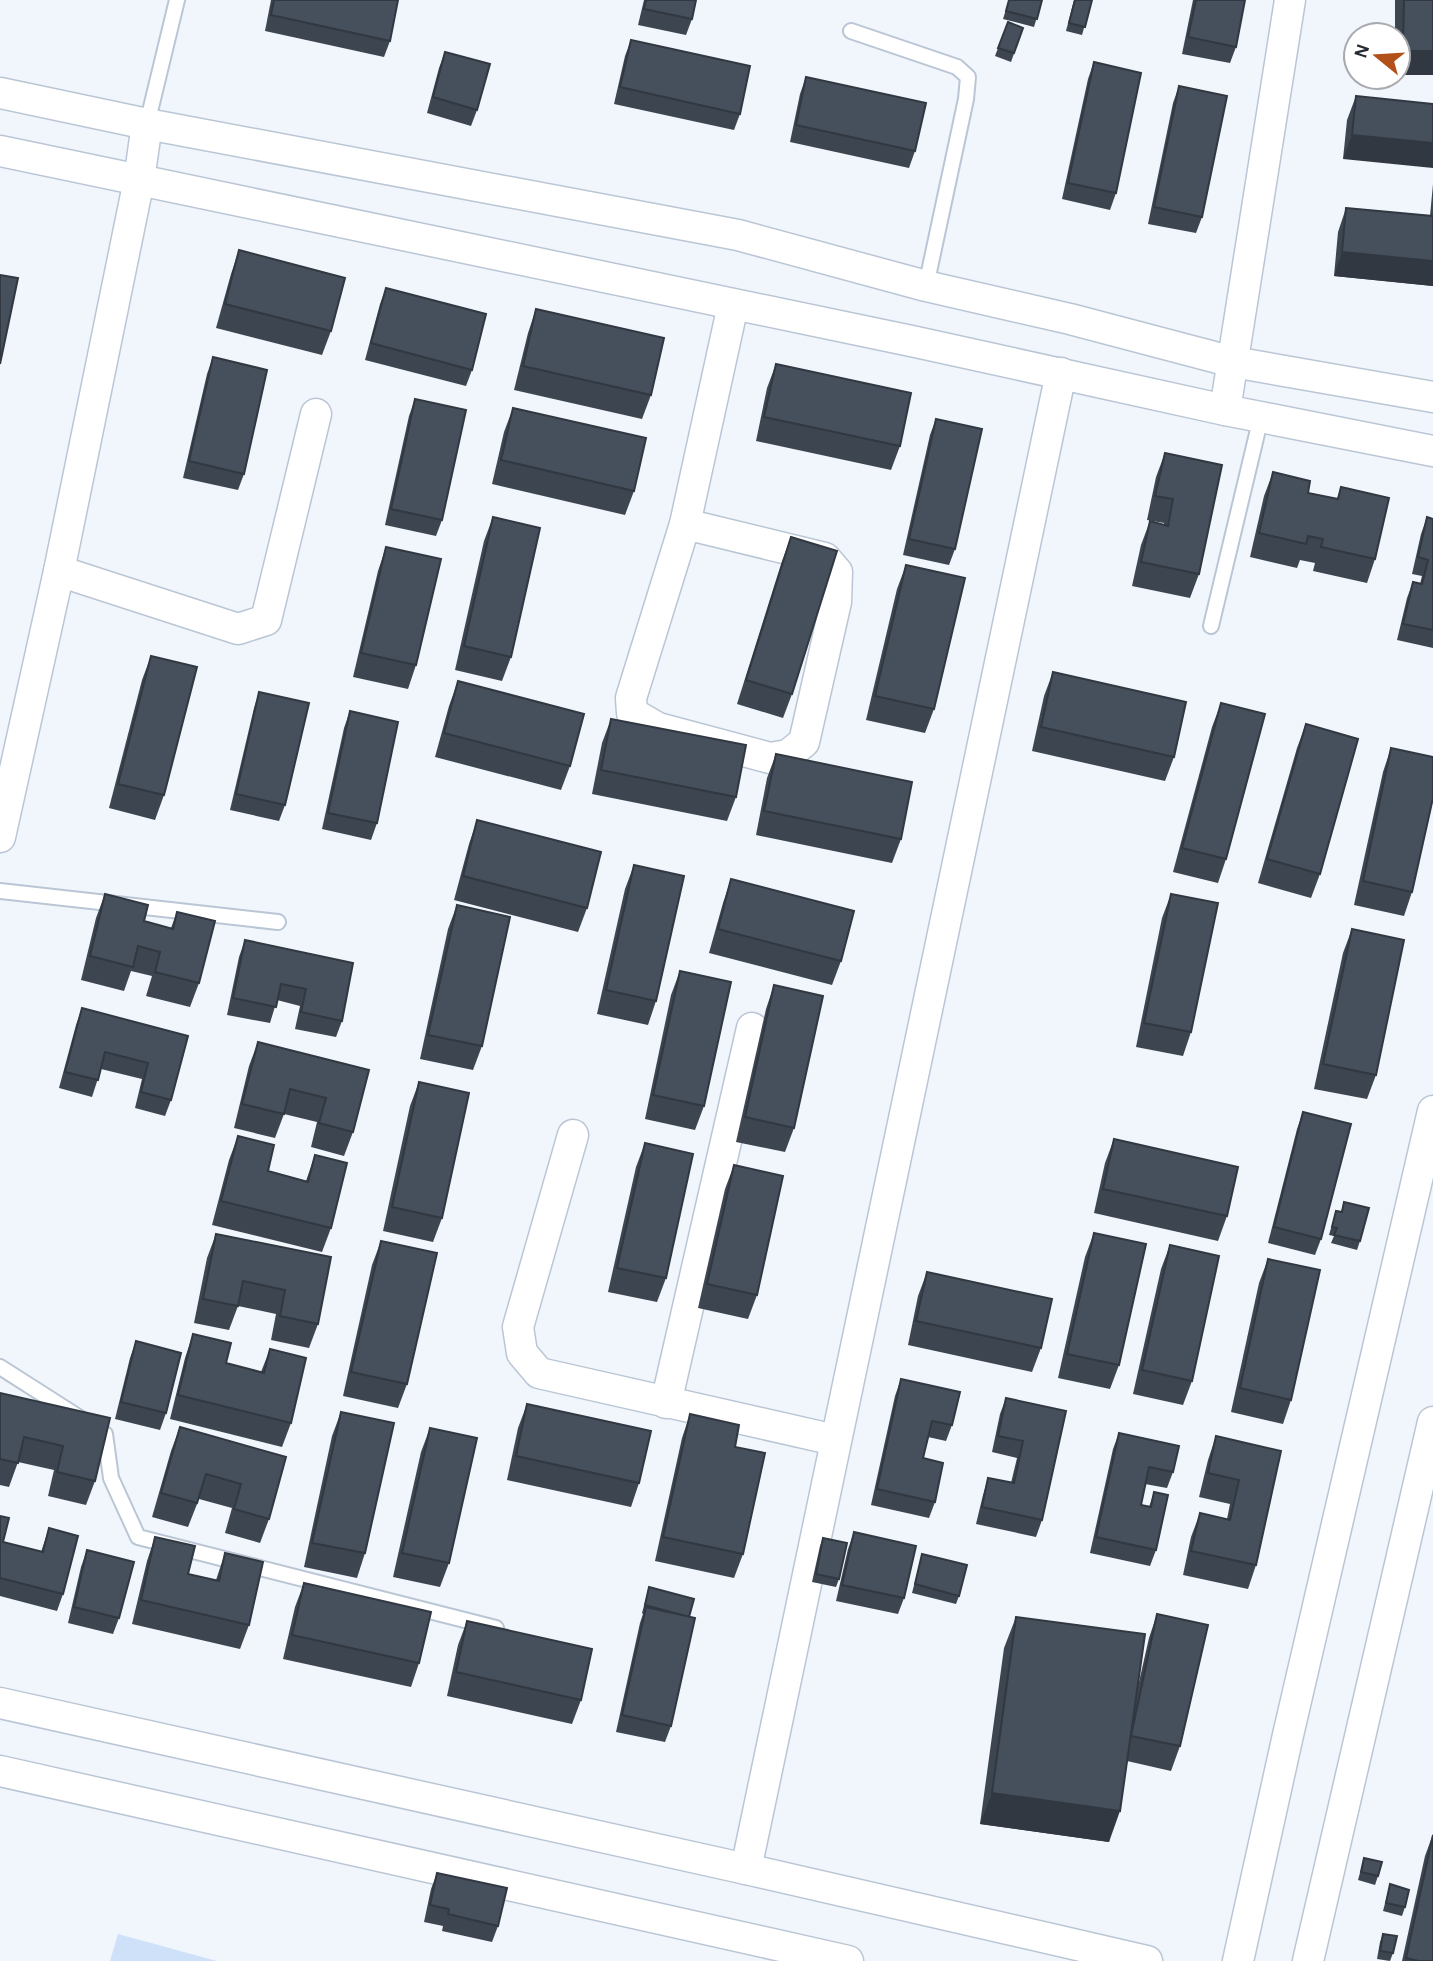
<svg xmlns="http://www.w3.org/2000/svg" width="1433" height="1961" viewBox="0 0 1433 1961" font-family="'Alegreya Sans',sans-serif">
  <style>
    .green { fill: #cfe1f8 }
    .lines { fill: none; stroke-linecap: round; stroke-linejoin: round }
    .lane-casing { stroke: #bac6d5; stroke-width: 18 }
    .street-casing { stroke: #bac6d5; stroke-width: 33 }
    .lane { stroke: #fff; stroke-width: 14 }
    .street { stroke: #fff; stroke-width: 30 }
    .wall { fill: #3c4550 }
    .shaded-wall { fill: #313841 }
    .building { fill: #46505d; stroke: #313841; stroke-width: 2 }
  </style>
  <rect width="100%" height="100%" fill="#f1f6fc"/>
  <!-- green -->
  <path class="green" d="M118,1934l99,27h-107z"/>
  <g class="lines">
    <defs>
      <g id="lane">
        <path d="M851,31l106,36 11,10 -2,22 -40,187"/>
        <path d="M147,124l30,-124"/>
        <path d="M1211,626l50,-209"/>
        <path d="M0,891l278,31"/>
        <path d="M0,1367l105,67 6,44 27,59 358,91"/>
      </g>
      <g id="street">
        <path d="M0,93l147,31 591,111 188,51 144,33 163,43 200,35"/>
        <path d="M0,151l916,191 309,68 208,41"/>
        <path d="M1225,410l65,-410"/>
        <path d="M685,524l140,34 12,14 -1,30 -32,140 -16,13 -18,3 -112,-30 -26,-15 -1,-15z"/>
        <path d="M685,524l48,-219"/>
        <path d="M59,571l179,58 28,-9 50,-206"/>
        <path d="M0,837l59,-266 80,-391 8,-56"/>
        <path d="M573,1135l-55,192 4,26 17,20 296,67"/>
        <path d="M666,1403l86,-375"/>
        <path d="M0,1703l746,166 401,92"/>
        <path d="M0,1771l848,190"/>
        <path d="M746,1869l315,-1496"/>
        <path d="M1238,1961l50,-226 145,-624"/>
        <path d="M1308,1961l125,-539"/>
      </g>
    </defs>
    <!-- lane casing -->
    <use href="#lane" class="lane-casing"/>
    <!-- street casing -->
    <use href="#street" class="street-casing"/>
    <!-- lane -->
    <use href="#lane" class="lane"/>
    <!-- street -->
    <use href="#street" class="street"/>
  </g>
  <!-- wall -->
  <g class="wall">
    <path d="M271,0h127l-8,41 -6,16 -119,-26z"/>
    <path d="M644,0h52l-4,19 -6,16 -48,-10z"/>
    <path d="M1009,0h33l-8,27 -31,-8z"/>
    <path d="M1074,0h18l-10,35 -16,-4z"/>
    <path d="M1193,0h52l-9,47 -6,16 -48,-9z"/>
    <path d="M1395,0h38v75h-35v-40h-3z"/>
    <path d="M1008,22l15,6 -12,34 -16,-6z"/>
    <path d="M631,40l109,74 -6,16 -120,-26 11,-48z"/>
    <path d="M445,52l32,58 -6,16 -44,-13 12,-45z"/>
    <path d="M1094,62l22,131 -6,17 -48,-11 26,-120z"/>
    <path d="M806,77l109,74 -6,17 -119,-26 10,-48z"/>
    <path d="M1179,86l23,131 -6,16 -48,-9 25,-121z"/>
    <path d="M1356,96l77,8 -90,55 4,-39z"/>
    <path d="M1433,184v102l-99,-10 4,-44 8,-24 84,8z"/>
    <path d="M239,250l92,81 -9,24 -106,-27 15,-54z"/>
    <path d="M386,288l86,82 -6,16 -101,-26 15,-56z"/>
    <path d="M536,309l115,86 -9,24 -128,-29 14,-57z"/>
    <path d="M213,357l31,117 -6,16 -55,-12 24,-104z"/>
    <path d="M776,364l124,82 -9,24 -135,-29 11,-53z"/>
    <path d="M415,399l27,121 -6,16 -51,-11 24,-109z"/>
    <path d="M513,408l121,83 -9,24 -133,-31 12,-52z"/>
    <path d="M936,419l19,130 -6,16 -46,-10 27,-120z"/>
    <path d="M1165,453l34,121 -9,24 -58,-12 9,-41 9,-24 14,4v-2l-17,-3 9,-43z"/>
    <path d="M1273,472l35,21 29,6 4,-12 34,72 -8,24 -54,-12 2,-8 -15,-3 -3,8 -47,-11 14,-61z"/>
    <path d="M493,517l18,140 -9,24 -47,-11 29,-129z"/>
    <path d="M1427,517l6,2v129l-36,-8 10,-42 6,-16 7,2 2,-8 -10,-2 9,-40z"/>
    <path d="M791,537l1,157 -9,24 -46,-14 45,-143z"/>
    <path d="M386,547l30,118 -8,24 -55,-12 25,-106z"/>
    <path d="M906,565l28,144 -9,24 -59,-13 31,-131z"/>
    <path d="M151,656l13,139 -9,25 -46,-12 33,-128z"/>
    <path d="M1053,672l121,85 -9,24 -133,-30 12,-55z"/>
    <path d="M458,681l112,85 -9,24 -126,-33 14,-51z"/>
    <path d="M259,692l26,113 -6,16 -49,-11 24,-102z"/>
    <path d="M1221,703l5,156 -8,24 -45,-11 39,-145z"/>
    <path d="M350,711l27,112 -6,17 -49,-11 22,-101z"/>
    <path d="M611,719l125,78 -9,24 -135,-27 10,-51z"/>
    <path d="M1306,724l14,150 -9,24 -53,-15 39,-135z"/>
    <path d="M1391,748l21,144 -8,24 -50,-11 29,-133z"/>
    <path d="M776,754l125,85 -9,24 -136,-28 11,-57z"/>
    <path d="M477,820l110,88 -9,24 -124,-32 15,-56z"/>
    <path d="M634,865l22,136 -8,24 -51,-11 28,-125z"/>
    <path d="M731,879l110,82 -9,24 -123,-32 14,-50z"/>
    <path d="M105,894l39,27 27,7 6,-16 22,71 -9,24 -44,-11 6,-20 -21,-5 -7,20 -43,-11 15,-62z"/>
    <path d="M1171,894l20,138 -8,24 -47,-9 26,-129z"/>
    <path d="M457,905l25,141 -9,24 -53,-11 28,-130z"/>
    <path d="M1352,929l24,146 -9,24 -53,-10 29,-136z"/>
    <path d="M245,940l108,23 -11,58 -6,16 -41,-8 5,-23 -23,-6 -7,23 -43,-8 12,-58z"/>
    <path d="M680,971l24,135 -9,24 -50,-11 26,-124z"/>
    <path d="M774,985l20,143 -9,24 -49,-10 30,-133z"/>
    <path d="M82,1008l106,28 -17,64 -6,16 -30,-8 7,-29 -41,-10 -9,28 -33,-9 17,-63z"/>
    <path d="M258,1042l111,28 -16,62 -9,24 -33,-9 6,-25 -33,-8 -9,24 -41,-10 15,-62z"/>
    <path d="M419,1082l23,136 -9,24 -50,-11 27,-125z"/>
    <path d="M1303,1112l18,127 -6,16 -47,-12 29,-114z"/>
    <path d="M238,1136l30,35 38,10 9,-26 16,73 -9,24 -110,-27 17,-65z"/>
    <path d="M1114,1139l113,77 -9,25 -124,-28 11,-50z"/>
    <path d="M645,1143l21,135 -9,24 -49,-10 28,-125z"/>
    <path d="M734,1165l23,130 -9,24 -50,-11 27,-119z"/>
    <path d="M1344,1202l16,39 -3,9 -26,-7 3,-7 -5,-1 7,-24 5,1z"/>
    <path d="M1094,1233l25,132 -9,24 -52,-11 27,-121z"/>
    <path d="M216,1234l115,23 -13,67 -9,24 -38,-8 5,-26 -38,-8 -9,24 -35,-7 13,-65z"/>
    <path d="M381,1241l26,143 -9,24 -55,-12 29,-131z"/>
    <path d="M1170,1245l22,136 -9,24 -50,-11 28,-125z"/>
    <path d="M1268,1259l23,141 -8,24 -52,-12 28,-129z"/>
    <path d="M927,1272l114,76 -9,24 -124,-27 10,-49z"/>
    <path d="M193,1334l33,29 35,9 9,-23 21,74 -9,24 -112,-28 15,-61z"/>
    <path d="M136,1341l30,72 -6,17 -45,-11 15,-61z"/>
    <path d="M901,1379l51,46 -6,16 -18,-4 -5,21 12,44 -6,16 -58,-13 24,-109z"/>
    <path d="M0,1393l110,25 -15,63 -9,24 -38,-9 6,-26 -36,-8 -9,25 -9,-2z"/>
    <path d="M1006,1398l60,13 -24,109 -6,17 -60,-13 7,-29 5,-17 23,5 6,-25 -25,-6 8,-38z"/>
    <path d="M527,1404l112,79 -8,24 -124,-27 11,-52z"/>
    <path d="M341,1412l24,141 -8,25 -53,-11 28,-131z"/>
    <path d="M690,1414l45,33 8,107 -9,24 -79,-17 27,-123z"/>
    <path d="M180,1427l106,30 -17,62 -9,24 -35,-10 7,-25 -33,-9 -11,28 -36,-10 19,-66z"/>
    <path d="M430,1428l19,135 -9,24 -47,-10 28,-125z"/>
    <path d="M1119,1433l54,39 -6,16 -22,-4 -4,21 8,2 5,-15 2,58 -6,16 -60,-13 23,-104z"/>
    <path d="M1216,1436l65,15 -25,114 -8,24 -65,-14 8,-38 9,-24 27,6 3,-15 -31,-7 9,-37z"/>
    <path d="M0,1516l3,26 38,10 8,-24 14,66 -6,17 -57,-15z"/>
    <path d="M854,1532l50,66 -6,16 -62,-13 12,-52z"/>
    <path d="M155,1537l33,37 28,6 9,-27 24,72 -9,24 -108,-25 15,-63z"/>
    <path d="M823,1538l16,41 -3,8 -24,-5 8,-36z"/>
    <path d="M87,1550l32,68 -6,16 -45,-11 13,-56z"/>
    <path d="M922,1554l37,42 -3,8 -44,-11z"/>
    <path d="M304,1583l115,80 -8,24 -128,-28 12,-52z"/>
    <path d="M649,1587l40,29 -18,110 -6,16 -49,-10 24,-109 3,-9 -1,-1z"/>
    <path d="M1157,1614l23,132 -9,25 -44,-10 -18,81 -129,-18 24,-176 12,-31 120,78 13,-57z"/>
    <path d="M467,1621l114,79 -9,24 -125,-28 11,-51z"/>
    <path d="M1433,1834v127h-31l23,-105z"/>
    <path d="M1364,1858l14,18 -3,9 -17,-5z"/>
    <path d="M437,1873l61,53 -6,16 -50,-11 1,-5 -19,-4 7,-33z"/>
    <path d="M1390,1884l15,23 -3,9 -19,-5z"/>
    <path d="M1383,1934l10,19 -3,8 -13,-2 3,-17z"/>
  </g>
  <!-- shaded-wall -->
  <g class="shaded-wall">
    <path d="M1403,51h30v24h-35v-10z"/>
    <path d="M1352,135l81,8v25l-90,-9z"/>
    <path d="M1342,252l91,9v25l-99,-10z"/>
    <path d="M992,1793l128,18 -11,31 -129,-18z"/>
  </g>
  <!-- building -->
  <g class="building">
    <path d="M274,0h124l-8,41 -119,-26z"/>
    <path d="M646,0h50l-4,19 -48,-10z"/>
    <path d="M1009,0h33l-5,19 -31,-8z"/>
    <path d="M1075,0h17l-7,27 -16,-4z"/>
    <path d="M1196,0h49l-9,47 -48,-10z"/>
    <path d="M1404,0h29v51h-30z"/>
    <path d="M1008,22l15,6 -9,25 -16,-5z"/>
    <path d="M631,40l119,26 -10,48 -120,-27z"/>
    <path d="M445,52l45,12 -13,46 -44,-13z"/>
    <path d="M1094,62l47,11 -25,120 -48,-10z"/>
    <path d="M806,77l120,26 -11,48 -119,-26z"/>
    <path d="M1179,86l48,10 -25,121 -48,-10z"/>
    <path d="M1356,96l77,8v39l-81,-8z"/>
    <path d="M1346,208l87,8v45l-91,-9z"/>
    <path d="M239,250l106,28 -14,53 -106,-27z"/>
    <path d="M0,275l18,3 -18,86z"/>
    <path d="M386,288l100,26 -14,56 -101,-27z"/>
    <path d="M536,309l128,29 -13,57 -128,-29z"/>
    <path d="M213,357l54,13 -23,104 -55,-13z"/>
    <path d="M776,364l135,29 -11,53 -136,-29z"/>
    <path d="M415,399l51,11 -24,110 -51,-11z"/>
    <path d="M513,408l133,30 -12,53 -133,-31z"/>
    <path d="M936,419l46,10 -27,120 -46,-10z"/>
    <path d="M1165,453l57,12 -23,109 -58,-12 9,-41 18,5 5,-27 -18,-3z"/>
    <path d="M1273,472l37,9 -2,12 30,6 3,-12 48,11 -14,61 -54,-12 2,-8 -15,-3 -2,8 -47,-11z"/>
    <path d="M493,517l47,11 -29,129 -47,-11z"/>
    <path d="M1427,517l6,2v111l-30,-6 10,-42 9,2 6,-24 -10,-3z"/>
    <path d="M791,537l46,14 -45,143 -46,-14z"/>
    <path d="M386,547l55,12 -25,106 -55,-12z"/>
    <path d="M906,565l59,13 -31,131 -59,-13z"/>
    <path d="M151,656l46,11 -33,128 -46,-11z"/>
    <path d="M1053,672l133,30 -12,55 -133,-30z"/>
    <path d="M458,681l126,33 -14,52 -126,-33z"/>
    <path d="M259,692l50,11 -24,102 -49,-11z"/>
    <path d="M1221,703l44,11 -39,145 -44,-11z"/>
    <path d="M350,711l48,11 -21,101 -49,-10z"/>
    <path d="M611,719l135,26 -10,52 -135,-27z"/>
    <path d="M1306,724l52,15 -38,135 -53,-15z"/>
    <path d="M1391,748l42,9v41l-21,94 -49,-11z"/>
    <path d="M776,754l136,28 -11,57 -137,-28z"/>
    <path d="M477,820l124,32 -14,56 -124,-32z"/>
    <path d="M634,865l50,11 -28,125 -50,-11z"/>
    <path d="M731,879l123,32 -13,50 -123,-32z"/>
    <path d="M105,894l43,11 -4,16 29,8 4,-17 38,9 -16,62 -44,-11 5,-20 -22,-6 -5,21 -43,-11z"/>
    <path d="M1171,894l47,9 -27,129 -47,-9z"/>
    <path d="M457,905l53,12 -28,129 -54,-11z"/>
    <path d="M1352,929l52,11 -28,135 -53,-11z"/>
    <path d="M245,940l108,23 -11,58 -41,-9 5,-23 -25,-5 -5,23 -43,-9z"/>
    <path d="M680,971l51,11 -27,124 -51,-11z"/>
    <path d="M774,985l49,11 -29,132 -49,-11z"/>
    <path d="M82,1008l106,28 -17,64 -30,-8 7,-29 -43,-11 -7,28 -33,-8z"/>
    <path d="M258,1042l111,28 -16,62 -34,-9 7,-25 -36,-9 -6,25 -42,-10z"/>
    <path d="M419,1082l50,11 -27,125 -50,-11z"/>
    <path d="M1303,1112l48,12 -30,115 -47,-12z"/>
    <path d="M238,1136l36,9 -6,26 40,11 7,-27 32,8 -16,65 -110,-27z"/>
    <path d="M1114,1139l124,28 -11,49 -124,-27z"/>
    <path d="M645,1143l48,11 -27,124 -49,-10z"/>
    <path d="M734,1165l49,11 -26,119 -50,-11z"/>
    <path d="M1344,1202l25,6 -9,33 -26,-6 3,-7 -5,-1 4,-16 6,1z"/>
    <path d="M1094,1233l52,11 -27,121 -52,-11z"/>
    <path d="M216,1234l115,23 -13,67 -38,-8 5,-26 -42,-9 -5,25 -35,-7z"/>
    <path d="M381,1241l56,12 -30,131 -56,-12z"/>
    <path d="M1170,1245l49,11 -27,125 -50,-11z"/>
    <path d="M1268,1259l52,11 -29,130 -51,-12z"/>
    <path d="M927,1272l125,27 -11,49 -125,-27z"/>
    <path d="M193,1334l38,9 -5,20 38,10 6,-24 36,9 -15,65 -113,-28z"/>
    <path d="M136,1341l45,12 -15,60 -45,-11z"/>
    <path d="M901,1379l59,13 -8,33 -20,-4 -9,37 20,5 -8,39 -58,-13z"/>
    <path d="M0,1393l110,25 -15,63 -38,-9 6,-26 -39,-9 -6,26 -18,-4z"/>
    <path d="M1006,1398l60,13 -24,109 -60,-13 6,-29 26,5 9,-42 -25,-5z"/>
    <path d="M527,1404l124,27 -12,52 -123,-27z"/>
    <path d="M341,1412l53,11 -29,130 -53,-10z"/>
    <path d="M690,1414l49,11 -4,22 30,6 -22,101 -80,-17z"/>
    <path d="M180,1427l106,30 -17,62 -35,-10 7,-25 -35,-10 -9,29 -36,-10z"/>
    <path d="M430,1428l47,10 -28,125 -47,-10z"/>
    <path d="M1119,1433l60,13 -6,26 -24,-5 -8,38 10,2 3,-15 14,3 -12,55 -60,-13z"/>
    <path d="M1216,1436l65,15 -25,114 -65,-14 9,-38 30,7 9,-40 -31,-7z"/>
    <path d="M0,1516l9,2 -6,24 40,10 6,-24 29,8 -15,58 -63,-16z"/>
    <path d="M854,1532l62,14 -12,52 -62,-13z"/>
    <path d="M155,1537l40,9 -7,28 31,7 6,-28 38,9 -14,63 -108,-25z"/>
    <path d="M823,1538l24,5 -8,36 -23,-5z"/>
    <path d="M87,1550l47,12 -15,56 -45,-11z"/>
    <path d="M922,1554l45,11 -8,31 -44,-12z"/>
    <path d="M304,1583l127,29 -12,51 -127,-28z"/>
    <path d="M649,1587l45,12 -5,18 -44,-12z"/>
    <path d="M646,1607l49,11 -24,108 -49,-11z"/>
    <path d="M1157,1614l51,11 -28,121 -49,-10z"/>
    <path d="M1016,1617l129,17 -25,177 -128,-18z"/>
    <path d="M467,1621l125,28 -11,51 -125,-28z"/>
    <path d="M1433,1835v126h-14l-13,-3z"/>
    <path d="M1364,1858l18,4 -4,14 -17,-4z"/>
    <path d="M437,1873l70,15 -9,38 -50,-12 1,-5 -19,-4z"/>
    <path d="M1390,1884l19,6 -4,17 -19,-4z"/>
    <path d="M1383,1934l14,2 -4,17 -13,-2z"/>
  </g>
  <!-- north arrow -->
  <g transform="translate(1377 56) rotate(288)"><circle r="33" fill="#ffffff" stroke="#a8aaad" stroke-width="2"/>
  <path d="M0-5L12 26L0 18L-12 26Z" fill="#b34f19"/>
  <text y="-10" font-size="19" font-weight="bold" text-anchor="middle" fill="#262b31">N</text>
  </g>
</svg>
